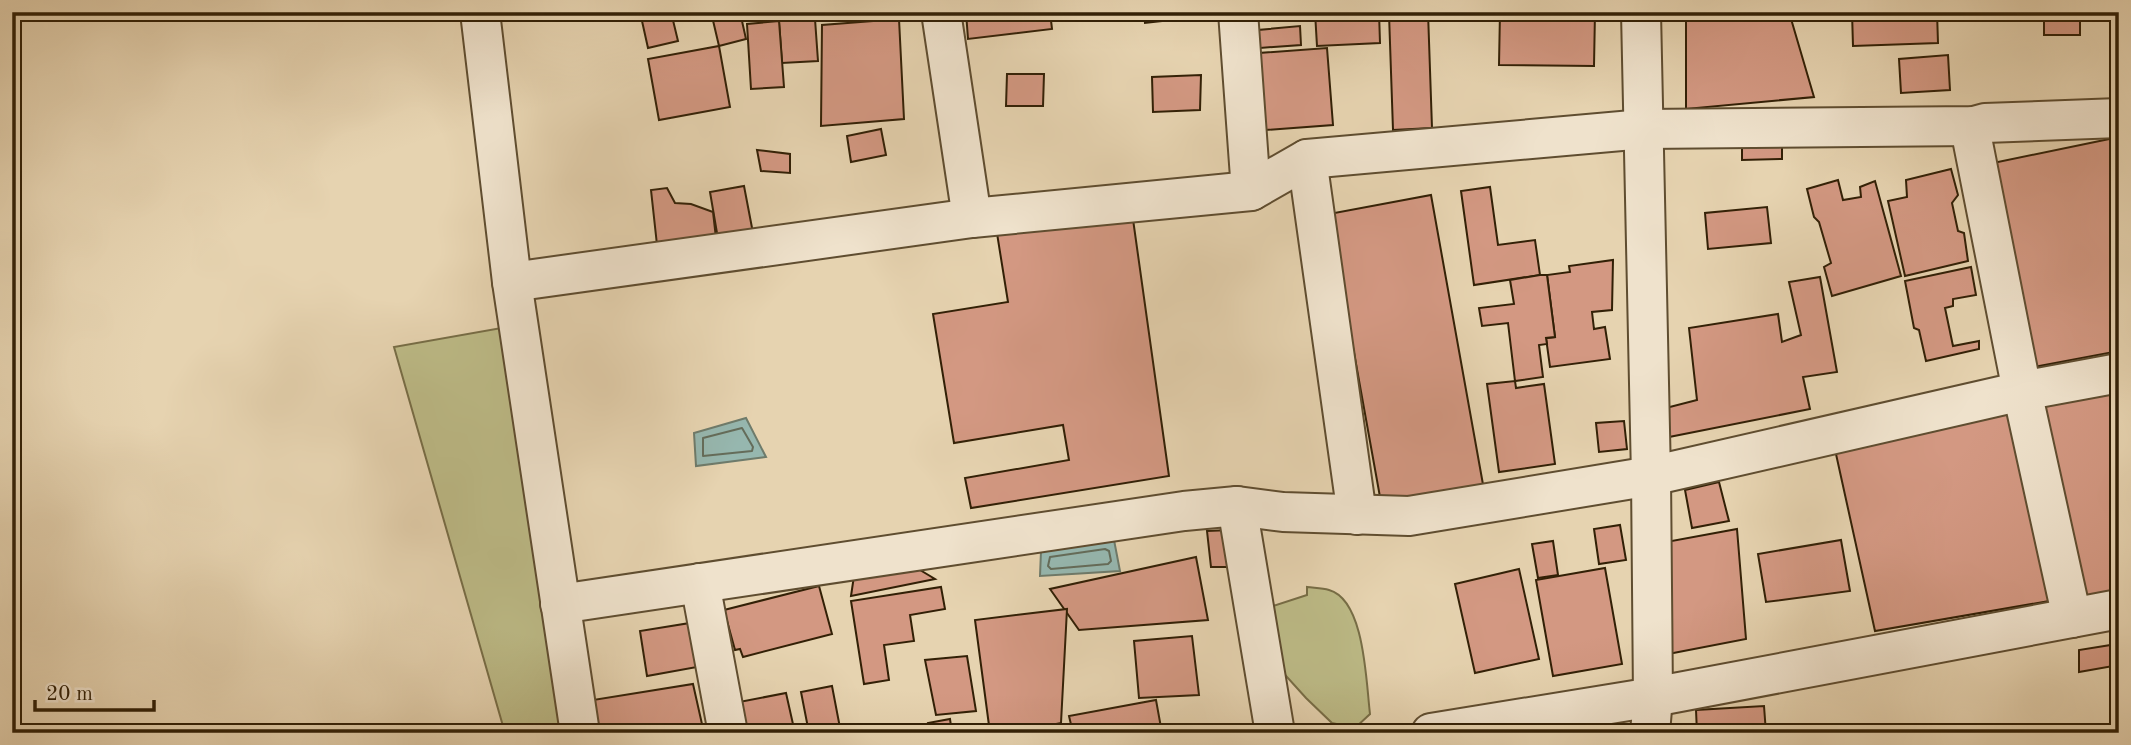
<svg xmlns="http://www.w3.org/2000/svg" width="2131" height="745" viewBox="0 0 2131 745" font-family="'Old Standard TT',serif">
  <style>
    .green { fill: #bcba86; stroke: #776d46; stroke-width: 2 }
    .water { fill: #96b7af; stroke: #6e7b6b; stroke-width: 2 }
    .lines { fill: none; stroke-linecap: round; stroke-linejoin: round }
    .shore { stroke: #646c5a; stroke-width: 2 }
    .building { fill: #d39882; stroke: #322006; stroke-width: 2 }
    .minor-casing { stroke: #5f4d30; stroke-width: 42 }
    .minor { stroke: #efe2cc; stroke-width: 38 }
  </style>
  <rect width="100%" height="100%" fill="#e6d3b0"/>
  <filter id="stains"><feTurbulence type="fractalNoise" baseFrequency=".00286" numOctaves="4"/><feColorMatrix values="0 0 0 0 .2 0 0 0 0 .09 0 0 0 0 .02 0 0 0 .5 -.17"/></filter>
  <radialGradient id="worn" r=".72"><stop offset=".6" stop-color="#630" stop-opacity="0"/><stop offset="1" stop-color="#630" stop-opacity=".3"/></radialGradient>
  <!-- green -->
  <g class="green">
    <path d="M518,325l64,408h-77l-111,-386z"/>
    <path d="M1307,587c7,1 15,1 22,3 36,10 37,92 41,124l-15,14 -23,-5 -26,-25 -29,-32 -15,-28 11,-32 34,-11z"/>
  </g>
  <!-- water -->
  <g class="water">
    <path d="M746,418l20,39 -70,9 -2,-33z"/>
    <path d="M1114,540l6,31 -80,5 1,-25z"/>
  </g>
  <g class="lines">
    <!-- shore -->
    <g class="shore">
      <path d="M742,428l11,19 -1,4 -49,5v-18z"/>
      <path d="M1105,549l4,2 2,10 -3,3 -57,5 -3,-3 2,-9z"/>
    </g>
  </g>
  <!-- building -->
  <g class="building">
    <path d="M640,12h31l7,29 -30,7z"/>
    <path d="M711,12h29l6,27 -27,7z"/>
    <path d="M966,12h84l2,17 -84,10z"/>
    <path d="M1144,12h72v3l-71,8z"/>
    <path d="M1259,12h42v7l-42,1z"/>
    <path d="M1315,12h64l1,31 -63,3z"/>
    <path d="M1428,12l4,116 -39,2 -4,-116z"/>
    <path d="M1500,12h95l-1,54 -95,-1z"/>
    <path d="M1686,12h103l25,85 -128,12z"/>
    <path d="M1852,12h85l1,31 -85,3z"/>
    <rect x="2044" y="12" width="36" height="23"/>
    <path d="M815,19l3,42 -36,2 -3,-42z"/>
    <path d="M899,19l5,100 -83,7 1,-101z"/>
    <path d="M779,21l5,66 -33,2 -4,-65z"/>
    <path d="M1300,26l1,19 -41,3 -2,-18z"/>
    <path d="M719,46l11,61 -71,13 -11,-61z"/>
    <path d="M1327,48l6,77 -68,5 -6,-77z"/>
    <path d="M1948,55l2,35 -49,3 -2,-34z"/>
    <path d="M1007,74h37l-1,32h-37z"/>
    <path d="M1201,75l-1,35 -47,2 -1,-35z"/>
    <path d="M881,129l5,26 -35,7 -4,-26z"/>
    <path d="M1782,134v25l-40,1v-24z"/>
    <path d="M2119,137v214l-85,16 -41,-204z"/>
    <path d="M757,150l33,4v19l-29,-2z"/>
    <path d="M1951,169l7,26 -6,8 6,28 6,2 4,28 -63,15 -17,-75 19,-4 -1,-17z"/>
    <path d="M1838,180l5,20 18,-3 -1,-10 15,-6 26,95 -69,20 -8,-29 7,-4 -12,-41 -5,-5 -7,-28z"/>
    <path d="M744,186l9,47 -35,6 -8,-47z"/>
    <path d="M1490,187l8,58 37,-5 5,35 -66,10 -13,-94z"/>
    <path d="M667,188l8,15 16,1 22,8 4,35 -59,7 -7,-64z"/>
    <path d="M1431,195l53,295 -102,18 -53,-294z"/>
    <path d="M1131,205l38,271 -198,32 -6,-30 104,-18 -6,-35 -109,18 -21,-129 75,-12 -12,-75z"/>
    <path d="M1767,207l4,36 -63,6 -3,-36z"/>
    <path d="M1613,260l-1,50 -20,2 2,17 11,-2 5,32 -60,8 -4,-29 9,-1 -8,-62 23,-3 -1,-6z"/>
    <path d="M1971,267l5,28 -23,4v7l-8,2 8,38 26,-5v8l-53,12 -7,-31 -5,-2 -9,-47z"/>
    <path d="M1540,275h7l8,62 -9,1 1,6 -8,1 4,32 -28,4 -7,-58 -26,3 -3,-18 35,-4 -4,-24z"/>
    <path d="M1820,277l17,95 -34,5 7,32 -151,30 -1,-29 39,-10 -8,-72 89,-14 4,28 19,-7 -12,-53z"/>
    <path d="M2119,375v216l-37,7 -43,-207z"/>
    <path d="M1515,381l1,7 28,-4 11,80 -56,8 -12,-88z"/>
    <path d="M2007,403l48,197 -180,31 -41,-186z"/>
    <path d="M1624,421l3,28 -28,3 -3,-29z"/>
    <path d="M1719,482l10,39 -37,7 -7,-38z"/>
    <path d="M1620,525l6,35 -27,4 -5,-35z"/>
    <path d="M1737,529l9,110 -83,16 3,-113z"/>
    <path d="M1231,530l4,37h-24l-4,-36z"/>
    <path d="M1841,540l9,51 -84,11 -8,-48z"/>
    <path d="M1553,541l5,34 -20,3 -6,-34z"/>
    <path d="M1196,557l12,63 -129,10 -29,-41z"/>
    <path d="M915,567l20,12 -84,17 4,-27z"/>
    <path d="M1605,568l17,96 -69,12 -17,-96z"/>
    <path d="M1519,569l20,90 -64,14 -20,-89z"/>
    <path d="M819,586l13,48 -89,23 -3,-8 -5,1 -11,-40z"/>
    <path d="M941,587l4,22 -35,6 4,26 -30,4 5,35 -25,4 -13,-83z"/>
    <path d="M1067,609l-6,114 -48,10h-23l-15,-113z"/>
    <path d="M690,623l7,44 -50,9 -7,-45z"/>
    <path d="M1192,636l7,59 -60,3 -5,-57z"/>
    <path d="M2117,644l2,21 -40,7v-22z"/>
    <path d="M967,656l9,55 -40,4 -11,-55z"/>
    <path d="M693,684l11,49h-106l-5,-33z"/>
    <path d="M832,686l9,47h-32l-8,-41z"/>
    <path d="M786,693l9,40h-54l-7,-30z"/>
    <path d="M1156,700l6,33h-89l-4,-17z"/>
    <path d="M1764,706l2,27h-69l-1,-23z"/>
    <path d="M950,719l2,14h-22l-2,-10z"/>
  </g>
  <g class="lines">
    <defs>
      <g id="minor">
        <path d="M480,12l32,270 68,451"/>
        <path d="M941,12l31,206"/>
        <path d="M1238,12l13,179"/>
        <path d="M1641,12l10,464 2,221 -3,36"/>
        <path d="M1307,159l50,356"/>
        <path d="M512,282l460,-64 279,-27 56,-32 337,-30 330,-3 11,-3 134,-5"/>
        <path d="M1237,506l38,227"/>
        <path d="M700,583l28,150"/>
        <path d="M560,604l624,-93 53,-5 46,6 126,4 242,-40 371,-85 -51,-258 3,-7"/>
        <path d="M2072,618l-50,-227 97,-18"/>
        <path d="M1431,733l222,-36 466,-88"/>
      </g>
    </defs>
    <!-- minor casing -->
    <use href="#minor" class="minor-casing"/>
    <!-- minor -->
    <use href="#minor" class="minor"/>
  </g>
  <!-- margin -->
  <rect width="2131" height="745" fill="none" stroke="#e6d3b0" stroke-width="42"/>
  <rect x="14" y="14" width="2103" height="717" fill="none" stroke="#322006" stroke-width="3.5"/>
  <rect x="21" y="21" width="2089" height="703" fill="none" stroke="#322006" stroke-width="2"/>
  <!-- scale -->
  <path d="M35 700v10h119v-10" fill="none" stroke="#322006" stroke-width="3.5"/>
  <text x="46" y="700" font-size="21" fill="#322006" stroke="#efe2cc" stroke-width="5" paint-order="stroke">20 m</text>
  <rect width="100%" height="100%" filter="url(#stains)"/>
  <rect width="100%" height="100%" fill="url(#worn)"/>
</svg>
